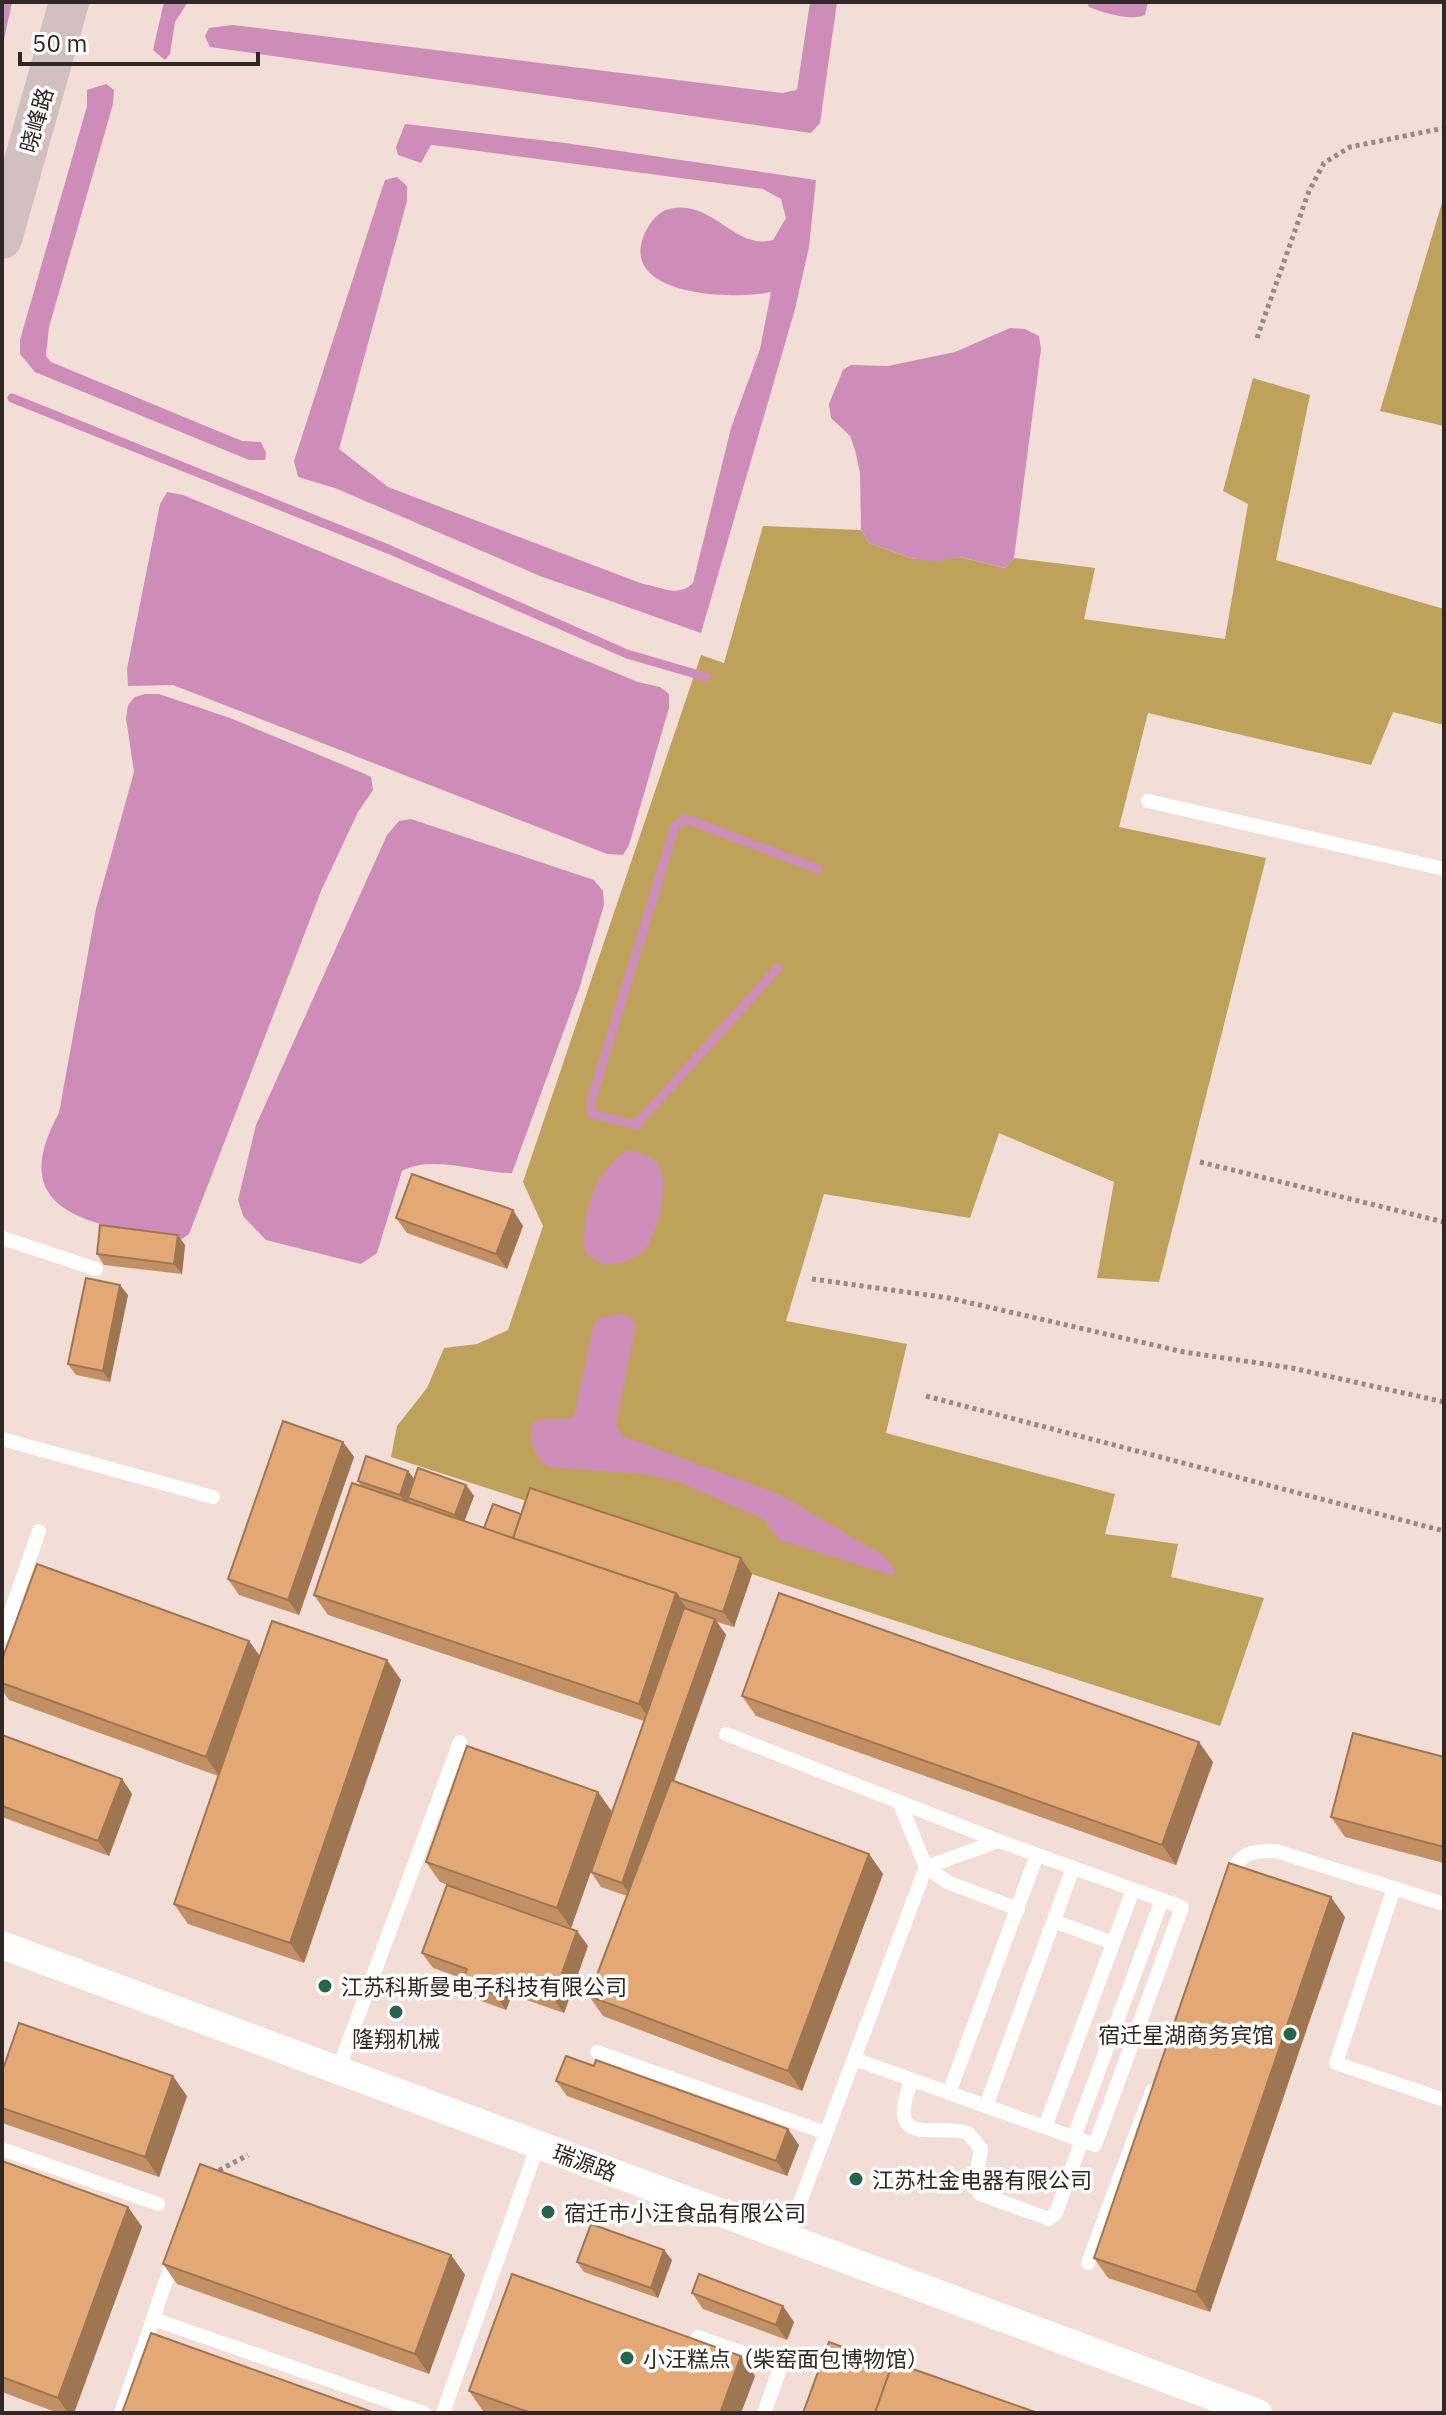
<svg xmlns="http://www.w3.org/2000/svg" width="1446" height="2415" viewBox="0 0 1446 2415" font-family="'IBM Plex Sans','Noto Sans SC',sans-serif">
  <style>
    .forest { fill: #bea15b }
    .water { fill: #ce8db8 }
    .lines { fill: none; stroke-linecap: round; stroke-linejoin: round }
    .stream { stroke: #ce8db8; stroke-width: 9 }
    .path { stroke: #998a85; stroke-width: 5; stroke-dasharray: 4 4; stroke-linecap: butt }
    .lane { stroke: #fff; stroke-width: 14 }
    .street { stroke: #fff; stroke-width: 28 }
    .secondary { stroke: #d2c0c1; stroke-width: 40 }
    .wall { fill: #c39065 }
    .shaded-wall { fill: #9f7652 }
    .building { fill: #e3a875; stroke: #9f7652; stroke-width: 2 }
    .poi-dot { fill: #266450; stroke: #fff; stroke-width: 3 }
    .labels { text-anchor: middle; dominant-baseline: central; stroke-width: 7; stroke-linejoin: round; paint-order: stroke }
    .street-label { font-size: 22px; fill: #302826; stroke: #fff }
    .poi-label { font-size: 22px; fill: #302826; stroke: #fff; text-anchor: start }
  </style>
  <rect width="100%" height="100%" fill="#f2ddd7"/>
  <!-- forest -->
  <g class="forest">
    <path d="M1444,196v230l-64,-15z"/>
    <path d="M1253,378l57,17 -34,165 168,49v116l-51,-13 -22,53 -223,-52 -29,114 147,31 -107,424 -62,-4 17,-96 -115,-49 -29,85 -146,-24 -38,127 121,23 -21,89 229,61 -10,40 73,10 -7,33 93,21 -44,128 -829,-269 6,-31 30,-38 17,-40 33,-4 31,-14 35,-104 -20,-44 178,-527 23,8 39,-137 98,4 8,13 42,15 22,3 27,-4 45,11 9,-10 81,10 -11,51 141,20 23,-135 -25,-13z"/>
  </g>
  <!-- water -->
  <g class="water">
    <path d="M2,2h10l-10,47z"/>
    <path d="M164,2h24l-13,20 -5,32 -5,6 -12,-10z"/>
    <path d="M810,2h27l-17,121 -9,10 -601,-86 -5,-11 4,-8 24,-3 549,68 15,-3z"/>
    <path d="M1087,2h61l-3,13c-17,6 -40,-2 -56,-8z"/>
    <path d="M106,84l8,6 -1,14 -64,223 -3,29 5,6 191,79 19,1 5,11 -1,7h-16l-214,-88 -15,-18v-14l67,-234v-16z"/>
    <path d="M405,124l160,19 251,37 -7,67 -14,62 -94,324 -161,-57 -205,-88 -37,-11 -4,-16 82,-254 9,-27 12,-3 10,9v15l-68,248 49,38 255,97c20,3 34,14 50,-1l38,-155 29,-79 11,-57c-34,8 -149,5 -128,-54 4,-11 12,-24 23,-28 44,-15 68,41 107,30l13,-22 -5,-19 -18,-10 -322,-43 -10,-1 -10,18 -23,-8 -2,-8z"/>
    <path d="M1010,328l15,1 14,7 2,13 -27,209 -9,10 -45,-11 -27,5 -22,-4 -42,-15 -8,-13 -1,-57 -5,-23 -5,-14 -19,-18 -2,-14 14,-34 8,-5 37,1 67,-14z"/>
    <path d="M167,492l16,3 455,187 22,5 9,7v14l-40,137 -6,10 -16,-1 -434,-169 -45,1 -1,-17 33,-165z"/>
    <path d="M145,694h14l71,24 135,56 6,3 2,13 -15,22 -37,79 -132,343 -10,7c-76,-17 -179,-21 -120,-128l37,-204 38,-137 -8,-54 2,-13 7,-8z"/>
    <path d="M411,819l183,61 9,11 1,14 -25,84 -67,184c-34,0 -79,-19 -110,-2l-25,82 -16,11 -95,-24 -23,-24 -5,-16 18,-75 131,-290 12,-14z"/>
    <path d="M627,1150c9,2 22,5 29,12 16,16 2,80 -16,92 -10,8 -23,9 -36,11l-19,-12c-4,-41 8,-78 42,-103z"/>
    <path d="M618,1314l12,3 6,7 -20,99 7,13 158,59 103,61 13,17 -7,2 -110,-35 -17,-21 -84,-37 -35,-8 -96,-7c-14,-12 -19,-24 -16,-43 16,-10 31,-1 42,-8l20,-92 5,-6z"/>
  </g>
  <g class="lines">
    <!-- stream -->
    <g class="stream">
      <path d="M12,398l376,151 239,105 79,23"/>
      <path d="M778,968l-142,157 -44,-11 -1,-13 84,-275 11,-7 132,50"/>
    </g>
    <!-- path -->
    <g class="path">
      <path d="M1257,338l52,-147 15,-28 26,-16 94,-19"/>
      <path d="M1200,1162l244,60"/>
      <path d="M812,1279l137,19 235,54 108,16 152,34"/>
      <path d="M926,1396l518,135"/>
      <path d="M212,2174l36,-19"/>
    </g>
    <!-- lane -->
    <g class="lane">
      <path d="M1148,801l296,68"/>
      <path d="M2,1238l94,31"/>
      <path d="M2,1439l211,58"/>
      <path d="M2,1637l37,-106"/>
      <path d="M726,1734l273,107 183,66 -87,238 -241,-86"/>
      <path d="M900,1804l26,63 21,15 71,27"/>
      <path d="M1229,1880c9,-26 20,-30 47,-29l168,53"/>
      <path d="M1394,1888l-58,175 108,37"/>
      <path d="M1054,1921l59,22"/>
      <path d="M597,2052l229,81"/>
      <path d="M338,2070l122,-328"/>
      <path d="M912,2080c-28,70 22,43 56,53l13,16 -6,35 5,10 61,22 8,3 7,-6 26,-73"/>
      <path d="M949,2093l88,-238"/>
      <path d="M986,2106l87,-238"/>
      <path d="M1045,2127l88,-237"/>
      <path d="M1074,2137l88,-237"/>
      <path d="M2,2149l156,55"/>
      <path d="M787,2237l139,-370 73,-26"/>
      <path d="M1088,2263l64,-172"/>
      <path d="M153,2319l271,94"/>
      <path d="M698,2337l83,29 -17,47"/>
      <path d="M121,2413l54,-159"/>
      <path d="M443,2413l95,-268"/>
    </g>
    <!-- street -->
    <path class="street" d="M2,1945l1256,468"/>
    <!-- secondary -->
    <path class="secondary" d="M2,239l67,-237"/>
  </g>
  <!-- wall -->
  <g class="wall">
    <path d="M396,1218l127,8 -16,43 -100,-36z"/>
    <path d="M185,1245l-3,29 -78,-9 -7,-11z"/>
    <path d="M128,1295l-18,87 -34,-7 -8,-11z"/>
    <path d="M343,1442l11,15 -55,158 -60,-20 -11,-16z"/>
    <path d="M414,1479l52,6 8,11 -10,25 20,7 37,-14 220,44 11,16 -18,53 -17,-5 9,13 -52,146 195,73 14,20 -81,217 -199,-75 -14,-20 38,-100 -26,-9 -10,-15 53,-151 -316,-106 -14,-20 47,-109 -3,-5z"/>
    <path d="M249,1641l11,15 141,24 -97,283 -116,-39 -14,-20 44,-128 -209,-76 -7,-10v-30z"/>
    <path d="M742,1696l471,66 -37,103 -420,-149z"/>
    <path d="M2,1735l120,44 10,15 -23,62 -107,-39z"/>
    <path d="M1444,1757v106l-99,-26 -14,-20z"/>
    <path d="M598,1792l14,20 -41,116 -131,-46 -14,-20z"/>
    <path d="M1345,1917l-135,395 -102,-34 -14,-20z"/>
    <path d="M577,1931l11,15 -24,67 -52,-18 -6,15 -33,-12 -11,-15 2,-4 -31,-11 -11,-15z"/>
    <path d="M2,2072l185,24 -28,81 -154,-53 -3,-4z"/>
    <path d="M556,2081l243,64 -12,31 -220,-80z"/>
    <path d="M2,2161l126,46 14,20 -68,186h-16l-56,-21z"/>
    <path d="M451,2255l14,20 -36,99 -252,-90 -14,-20z"/>
    <path d="M672,2260l-14,38 -74,-26 -7,-10z"/>
    <path d="M692,2293l102,29 -7,18 -84,-31z"/>
    <path d="M741,2356l14,20 -14,37h-251l-7,-2 -14,-20z"/>
  </g>
  <!-- shaded-wall -->
  <g class="shaded-wall">
    <path d="M513,1210l10,16 -16,43 -11,-15z"/>
    <path d="M178,1235l7,10 -3,29 -8,-10z"/>
    <path d="M120,1285l8,10 -18,87 -7,-11z"/>
    <path d="M343,1442l11,15 -55,158 -11,-15z"/>
    <path d="M408,1471l8,10 -8,17 1,2 -2,5 -7,-10z"/>
    <path d="M466,1485l8,11 -11,29 -8,-10z"/>
    <path d="M741,1558l11,16 -18,53 -11,-15z"/>
    <path d="M676,1593l14,20 -37,111 -14,-20z"/>
    <path d="M715,1619l11,16 -94,263 -10,-15z"/>
    <path d="M249,1641l14,20 -43,116 -14,-20z"/>
    <path d="M387,1660l14,20 -97,283 -14,-20z"/>
    <path d="M1199,1742l14,20 -37,103 -14,-20z"/>
    <path d="M122,1779l10,15 -23,62 -11,-15z"/>
    <path d="M598,1792l14,20 -41,116 -14,-20z"/>
    <path d="M869,1854l14,20 -81,217 -14,-20z"/>
    <path d="M1331,1897l14,20 -135,395 -14,-20z"/>
    <path d="M577,1931l11,15 -24,67 -11,-15z"/>
    <path d="M501,1979l11,16 -6,15 -10,-15z"/>
    <path d="M173,2076l14,20 -28,81 -14,-20z"/>
    <path d="M788,2129l11,16 -12,31 -11,-15z"/>
    <path d="M128,2207l14,20 -68,186h-6l-10,-15z"/>
    <path d="M664,2250l8,10 -14,38 -7,-10z"/>
    <path d="M451,2255l14,20 -36,99 -14,-20z"/>
    <path d="M783,2306l11,16 -7,18 -11,-15z"/>
    <path d="M741,2356l14,20 -14,37h-21z"/>
  </g>
  <!-- building -->
  <g class="building">
    <path d="M412,1174l101,36 -17,44 -100,-36z"/>
    <path d="M100,1225l78,10 -4,29 -77,-10z"/>
    <path d="M86,1278l34,7 -17,86 -35,-7z"/>
    <path d="M283,1421l60,21 -55,158 -60,-21z"/>
    <path d="M366,1456l42,15 -8,24 -42,-14z"/>
    <path d="M418,1468l48,17 -11,30 -47,-17z"/>
    <path d="M352,1483l324,110 -37,111 -325,-109z"/>
    <path d="M530,1488l211,70 -18,54 -44,-14 -3,-5 -163,-55z"/>
    <path d="M493,1504l28,10 -8,24 -29,-10z"/>
    <path d="M37,1564l212,77 -43,116 -204,-74v-23z"/>
    <path d="M779,1593l420,149 -37,103 -420,-149z"/>
    <path d="M684,1608l31,11 -93,264 -31,-11z"/>
    <path d="M272,1621l115,39 -97,283 -116,-39z"/>
    <path d="M1353,1733l91,24v90l-113,-30z"/>
    <path d="M2,1735l120,44 -24,62 -96,-35z"/>
    <path d="M467,1746l131,46 -41,116 -131,-46z"/>
    <path d="M671,1780l198,74 -81,217 -199,-75z"/>
    <path d="M1229,1863l102,34 -135,395 -102,-34z"/>
    <path d="M447,1885l130,46 -24,67 -52,-19 -5,16 -34,-12 5,-14 -45,-16z"/>
    <path d="M19,2023l154,53 -28,81 -143,-49v-36z"/>
    <path d="M566,2056l28,10 2,-6 192,69 -12,32 -220,-80z"/>
    <path d="M2,2161l126,46 -70,191 -56,-21z"/>
    <path d="M200,2164l251,91 -36,99 -252,-90z"/>
    <path d="M591,2224l73,26 -13,38 -74,-26z"/>
    <path d="M512,2274l229,82 -21,57h-189l-62,-22z"/>
    <path d="M699,2274l84,32 -7,19 -84,-32z"/>
    <path d="M151,2333l224,80h-253z"/>
    <path d="M829,2342l63,23 -17,48h-72z"/>
    <path d="M893,2362l145,51h-163z"/>
  </g>
  <!-- markers -->
  <g class="poi-dot">
    <circle cx="325" cy="1986" r="8"/>
    <circle cx="396" cy="2012" r="8"/>
    <circle cx="1290" cy="2034" r="8"/>
    <circle cx="856" cy="2179" r="8"/>
    <circle cx="548" cy="2212" r="8"/>
    <circle cx="627" cy="2358" r="8"/>
  </g>
  <g class="labels">
    <!-- street labels -->
    <g class="street-label">
      <text transform="translate(36 120) rotate(-74)">晓峰路</text>
      <text transform="translate(585 2162) rotate(20)">瑞源路</text>
    </g>
    <!-- poi labels -->
    <g class="poi-label">
      <text x="341" y="1986">江苏科斯曼电子科技有限公司</text>
      <text x="1274" y="2034" text-anchor="end">宿迁星湖商务宾馆</text>
      <text x="396" y="2038" text-anchor="middle">隆翔机械</text>
      <text x="872" y="2179">江苏杜金电器有限公司</text>
      <text x="564" y="2212">宿迁市小汪食品有限公司</text>
      <text x="643" y="2358">小汪糕点（柴窑面包博物馆）</text>
    </g>
  </g>
  <!-- border -->
  <rect width="1446" height="2415" fill="none" stroke="#302826" stroke-width="8"/>
  <!-- scale -->
  <path d="M20 52v12h238v-12" fill="none" stroke="#302826" stroke-width="4"/>
  <text x="32" y="52" font-size="24" fill="#302826" stroke="#ffffff" stroke-width="6" paint-order="stroke">50 m</text>
</svg>
